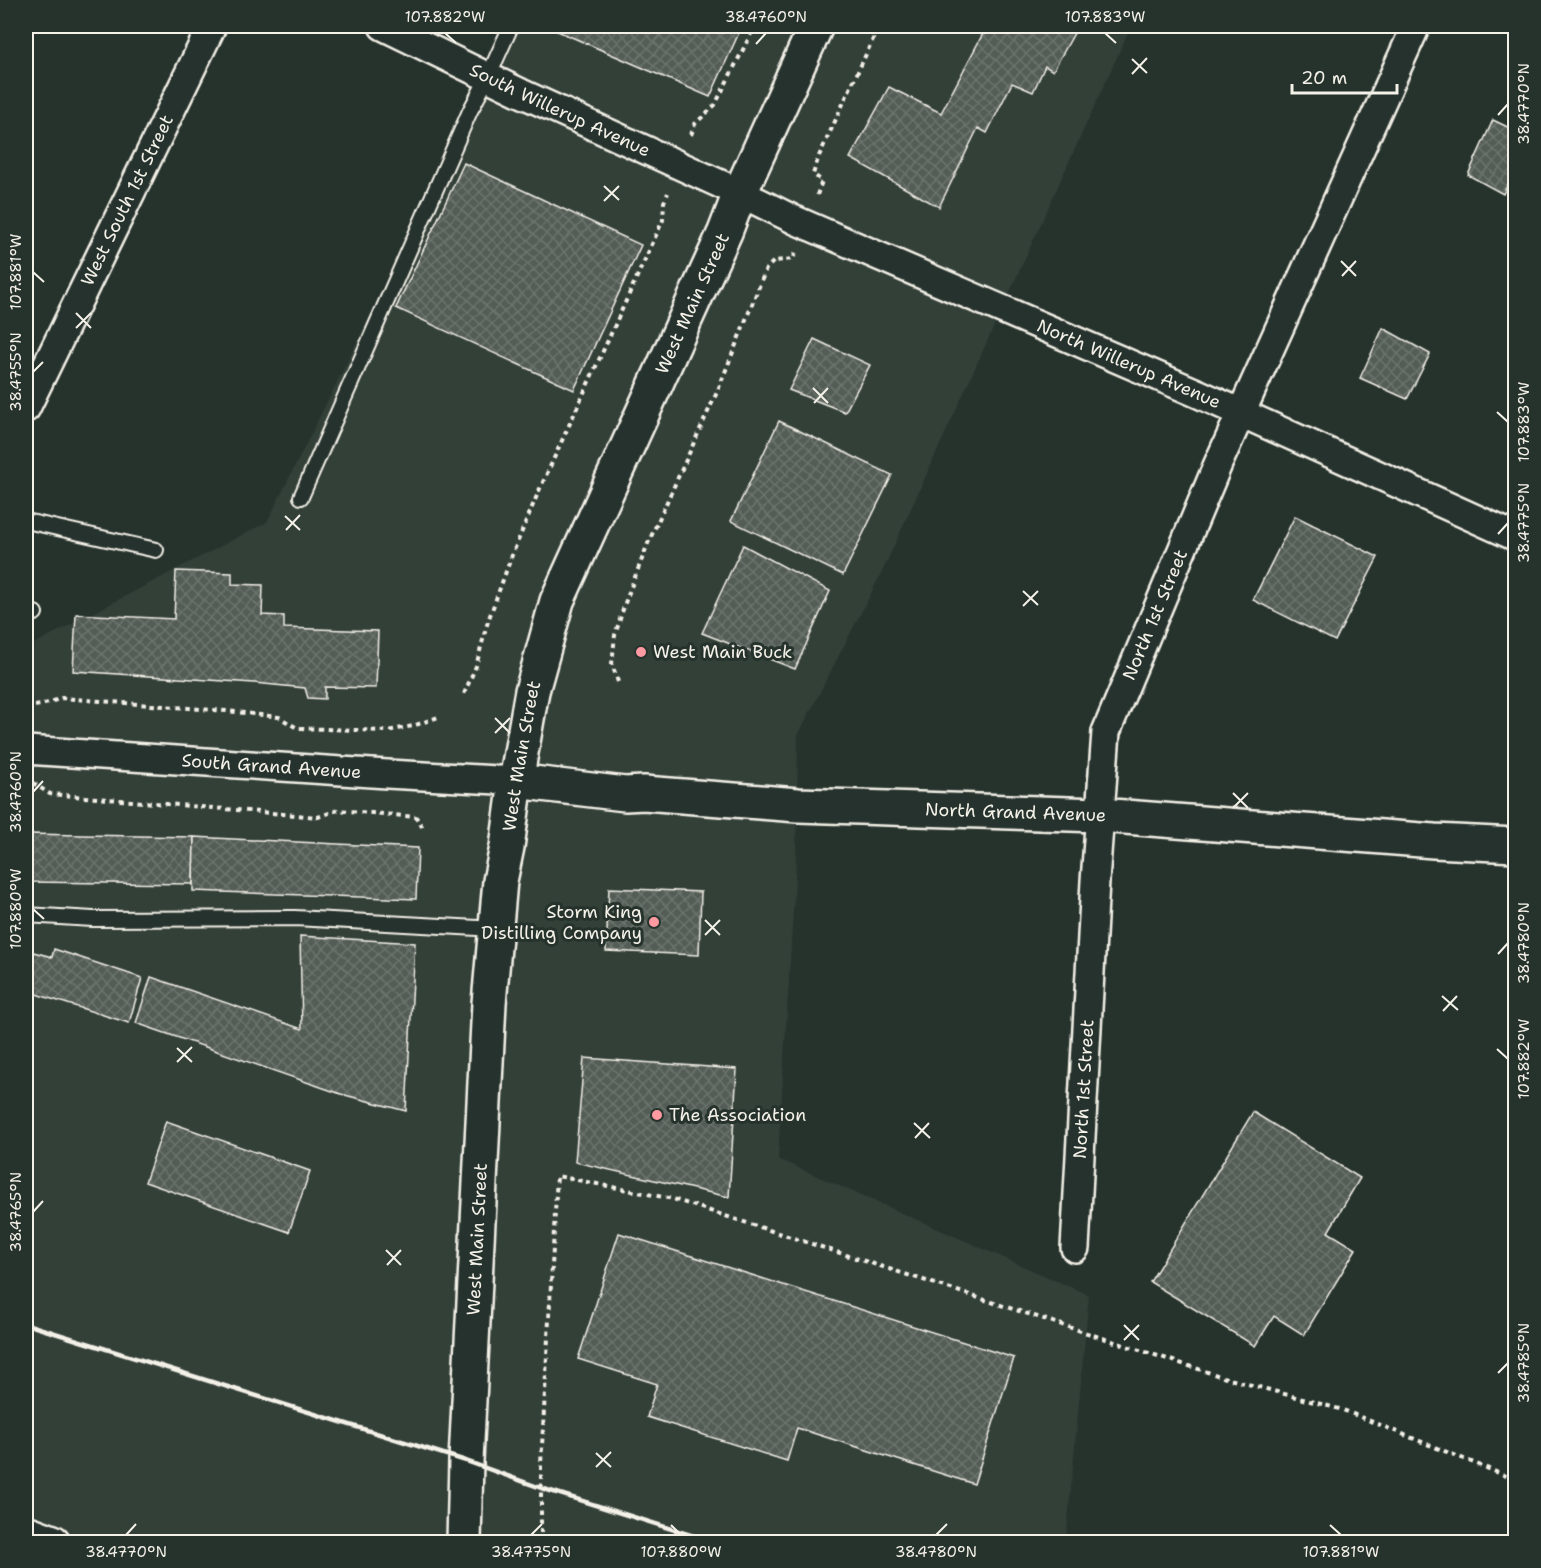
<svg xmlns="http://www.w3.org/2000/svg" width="1541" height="1568" viewBox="0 0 1541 1568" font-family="'Shantell Sans',sans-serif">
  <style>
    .built { fill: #333f39 }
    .building { fill: url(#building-cross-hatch); stroke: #f4f1e8; stroke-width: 1.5 }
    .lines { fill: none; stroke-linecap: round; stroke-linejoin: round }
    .lane-casing { stroke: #f4f1e8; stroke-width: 18 }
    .street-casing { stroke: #f4f1e8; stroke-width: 32 }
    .secondary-casing { stroke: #f4f1e8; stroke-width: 38 }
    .path { stroke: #f4f1e8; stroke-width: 4; stroke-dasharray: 4.5 4.5; stroke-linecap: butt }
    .lane { stroke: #26332d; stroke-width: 14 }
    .street { stroke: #26332d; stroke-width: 27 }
    .secondary { stroke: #26332d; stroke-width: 33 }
    .rail { stroke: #f4f1e8; stroke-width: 4.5 }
    .ticks { fill: none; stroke: #f4f1e8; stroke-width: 2 }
    .poi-dot { fill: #ff9aa2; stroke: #26332d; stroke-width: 2 }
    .labels { text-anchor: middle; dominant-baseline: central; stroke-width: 6; stroke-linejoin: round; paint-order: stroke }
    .street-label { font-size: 18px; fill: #f4f1e8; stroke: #26332d }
    .poi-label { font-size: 18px; fill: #f4f1e8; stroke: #26332d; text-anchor: start }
    .neatline { fill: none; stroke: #f4f1e8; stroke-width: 2 }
    .ticks-label { font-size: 15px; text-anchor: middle; fill: #f4f1e8 }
  </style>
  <defs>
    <pattern id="building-cross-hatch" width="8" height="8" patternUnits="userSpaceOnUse" patternTransform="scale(1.5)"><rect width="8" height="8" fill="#525c55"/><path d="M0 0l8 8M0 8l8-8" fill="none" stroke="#6c746d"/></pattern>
  </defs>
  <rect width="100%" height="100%" fill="#26332d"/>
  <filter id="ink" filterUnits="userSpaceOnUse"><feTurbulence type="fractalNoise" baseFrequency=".0167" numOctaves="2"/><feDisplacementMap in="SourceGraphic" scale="12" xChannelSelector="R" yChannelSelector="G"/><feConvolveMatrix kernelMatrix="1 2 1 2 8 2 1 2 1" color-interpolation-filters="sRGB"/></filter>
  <g filter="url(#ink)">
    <!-- built -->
    <path class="built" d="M515,26h616l-248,544 -85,165 -2,127 -18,297 311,136 -23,247h-1040v-894l241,-126z"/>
    <!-- building -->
    <g class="building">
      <path d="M546,26h196l-32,71z"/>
      <path d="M987,26h91l-25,45 -8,-5 -12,26 -21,-9 -25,50 -9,-5 -39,79 -89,-49 39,-71 52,26z"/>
      <path d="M1493,120l23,11v37l-13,26 -35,-19z"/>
      <path d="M464,163l177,82 -67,145 -178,-82z"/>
      <path d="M1383,328l47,26 -23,45 -47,-21z"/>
      <path d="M814,339l56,26 -25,47 -56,-22z"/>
      <path d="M779,421l113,54 -49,100 -112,-54z"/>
      <path d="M1295,516l83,41 -43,84 -82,-41z"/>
      <path d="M743,545l87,46 -35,78 -93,-36z"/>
      <path d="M176,571l56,2v11l31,1 -1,30 22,1v12l94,3 -2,57 -51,-1v12l-17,-1 -3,-10 -51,-5 -181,-12 3,-57 98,5z"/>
      <path d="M26,834l168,3 -1,47 -167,-2z"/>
      <path d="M194,837l224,11 -2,51 -223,-8z"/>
      <path d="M609,888l92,4 -2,63 -93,-4z"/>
      <path d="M300,936l115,7 -9,168 -65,-17 -205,-71 15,-46 151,52z"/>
      <path d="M54,949l88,29 -13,45 -103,-32v-41l26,7z"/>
      <path d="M584,1058l153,11 -8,128 -154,-35z"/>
      <path d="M1253,1112l107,66 -32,54 28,17 -52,86 -30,-19 -19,30 -105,-64z"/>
      <path d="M166,1121l144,50 -21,61 -144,-50z"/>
      <path d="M619,1233l395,125 -40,126 -177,-56 -10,33 -140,-44 10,-33 -79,-25z"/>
    </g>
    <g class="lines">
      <defs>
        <g id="lane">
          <path d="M301,497l169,-386 18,-34 23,-51"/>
          <path d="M26,521l130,29"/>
          <path d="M26,611l9,2"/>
          <path d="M26,915l67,4 202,-1 201,11"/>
        </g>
        <g id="street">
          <path id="s1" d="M383,26l138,67 219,100 55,27 404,174 317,143"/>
          <path id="s2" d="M26,408l186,-382"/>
          <path id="s3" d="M26,750l361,24 129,7"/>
          <path id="s4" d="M1075,1248l20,-367 11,-149 112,-268 198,-438"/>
        </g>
        <g id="secondary">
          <path id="s5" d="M516,781l109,13 19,-1 154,12 301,10 335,26 82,4"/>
          <path d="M26,1532l27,10"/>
          <path id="s6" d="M464,1542l2,-81 23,-458 11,-122 7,-34 9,-66 16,-90 25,-90 168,-369 15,-39 76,-167"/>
        </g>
      </defs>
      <!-- lane casing -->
      <use href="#lane" class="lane-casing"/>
      <!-- street casing -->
      <use href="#street" class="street-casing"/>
      <!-- secondary casing -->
      <use href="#secondary" class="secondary-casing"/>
      <!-- path -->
      <g class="path">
        <path d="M691,135l4,-11 20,-19 40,-79"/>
        <path d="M817,195l5,-14 -9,-7 6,-18 60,-130"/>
        <path d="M618,682l-6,-18 3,-29 11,-35 23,-59 69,-151 48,-121 8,-8 19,-2 3,-7"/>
        <path d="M464,694l12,-28 12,-45 24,-66 26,-62 125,-273 1,-18 4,-9"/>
        <path d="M26,707l16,-2 20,-7 164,13 53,6 18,11 90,3 26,-5 25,-9"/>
        <path d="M33,783l17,11 268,23 20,-7 78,7 7,11"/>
        <path d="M541,1542v-78l16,-288 116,23 553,179 117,32 173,70"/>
      </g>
      <!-- lane -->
      <use href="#lane" class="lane"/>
      <!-- street -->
      <use href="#street" class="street"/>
      <!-- secondary -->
      <use href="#secondary" class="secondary"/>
      <!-- rail -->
      <path class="rail" d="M26,1324l440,137 75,27 172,54"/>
    </g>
  </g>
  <!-- ticks -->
  <path class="ticks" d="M445,33l11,10M1105,33l11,10M756,44l10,-11M1132,59l15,14M1132,74l15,-16M1498,115l10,-11M604,186l15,14M604,201l15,-15M1341,261l15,15M33,272l11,10M1342,276l14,-15M76,313l15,15M76,328l15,-15M33,372l10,-10M813,388l15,15M814,403l14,-15M1497,412l11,10M285,516l15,14M286,530l14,-15M1498,534l10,-11M1023,591l15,14M1023,606l15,-15M495,718l15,15M495,733l15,-15M33,792l10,-11M1233,793l15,15M1233,808l15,-15M33,909l11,10M705,920l15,15M705,935l15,-15M1498,954l10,-11M1442,996l16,14M1443,1011l14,-15M177,1048l15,14M1497,1049l11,10M177,1062l15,-15M914,1123l16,15M915,1138l14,-15M33,1212l10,-11M386,1250l15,15M387,1265l14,-15M1124,1325l15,15M1124,1340l15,-15M1498,1373l10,-10M596,1453l15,14M596,1467l15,-15M671,1525l10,10M1330,1525l11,10M126,1535l10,-11M531,1535l11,-11M936,1535l11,-11"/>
  <!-- markers -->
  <g class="poi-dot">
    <circle cx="641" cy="652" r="6"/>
    <circle cx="654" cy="922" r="6"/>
    <circle cx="657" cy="1115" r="6"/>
  </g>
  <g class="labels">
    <!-- street labels -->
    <g class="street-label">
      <text stroke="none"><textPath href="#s1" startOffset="196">South Willerup Avenue</textPath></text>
      <text stroke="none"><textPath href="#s2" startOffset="231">West South 1st Street</textPath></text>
      <text stroke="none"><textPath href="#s6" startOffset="1275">West Main Street</textPath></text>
      <text stroke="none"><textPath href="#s1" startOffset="819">North Willerup Avenue</textPath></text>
      <text stroke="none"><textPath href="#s4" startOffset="644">North 1st Street</textPath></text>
      <text stroke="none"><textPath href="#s6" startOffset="789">West Main Street</textPath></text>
      <text stroke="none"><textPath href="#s3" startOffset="246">South Grand Avenue</textPath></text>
      <text stroke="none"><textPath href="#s5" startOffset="501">North Grand Avenue</textPath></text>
      <text stroke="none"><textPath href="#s4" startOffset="159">North 1st Street</textPath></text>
      <text stroke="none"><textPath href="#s6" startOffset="303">West Main Street</textPath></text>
    </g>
    <!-- poi labels -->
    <g class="poi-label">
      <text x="653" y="652">West Main Buck</text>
      <text x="642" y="912" text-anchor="end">Storm King<tspan x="642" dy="21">Distilling Company</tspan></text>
      <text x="669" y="1115">The Association</text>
    </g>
  </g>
  <!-- margin -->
  <rect width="1541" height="1568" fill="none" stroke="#26332d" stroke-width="66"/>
  <!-- scale -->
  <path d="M1292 84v9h105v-9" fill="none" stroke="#f4f1e8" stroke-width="3"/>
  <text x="1301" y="84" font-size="18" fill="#f4f1e8" stroke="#26332d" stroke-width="4.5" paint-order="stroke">20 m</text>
  <rect x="33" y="33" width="1475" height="1502" class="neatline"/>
  <g class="ticks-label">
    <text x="445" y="22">107.882°W</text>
    <text x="766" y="22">38.4760°N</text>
    <text x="1105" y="22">107.883°W</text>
    <text transform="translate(1524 104) rotate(-90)" y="5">38.4770°N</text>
    <text transform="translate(16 272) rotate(-90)" y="5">107.881°W</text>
    <text transform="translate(16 372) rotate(-90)" y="5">38.4755°N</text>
    <text transform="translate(1524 422) rotate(-90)" y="5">107.883°W</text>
    <text transform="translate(1524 523) rotate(-90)" y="5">38.4775°N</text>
    <text transform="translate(16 792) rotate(-90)" y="5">38.4760°N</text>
    <text transform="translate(16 909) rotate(-90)" y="5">107.880°W</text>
    <text transform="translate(1524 943) rotate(-90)" y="5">38.4780°N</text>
    <text transform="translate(1524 1059) rotate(-90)" y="5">107.882°W</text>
    <text transform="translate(16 1212) rotate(-90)" y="5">38.4765°N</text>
    <text transform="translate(1524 1363) rotate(-90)" y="5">38.4785°N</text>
    <text x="126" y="1557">38.4770°N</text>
    <text x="531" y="1557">38.4775°N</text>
    <text x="681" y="1557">107.880°W</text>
    <text x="936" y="1557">38.4780°N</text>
    <text x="1341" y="1557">107.881°W</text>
  </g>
</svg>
